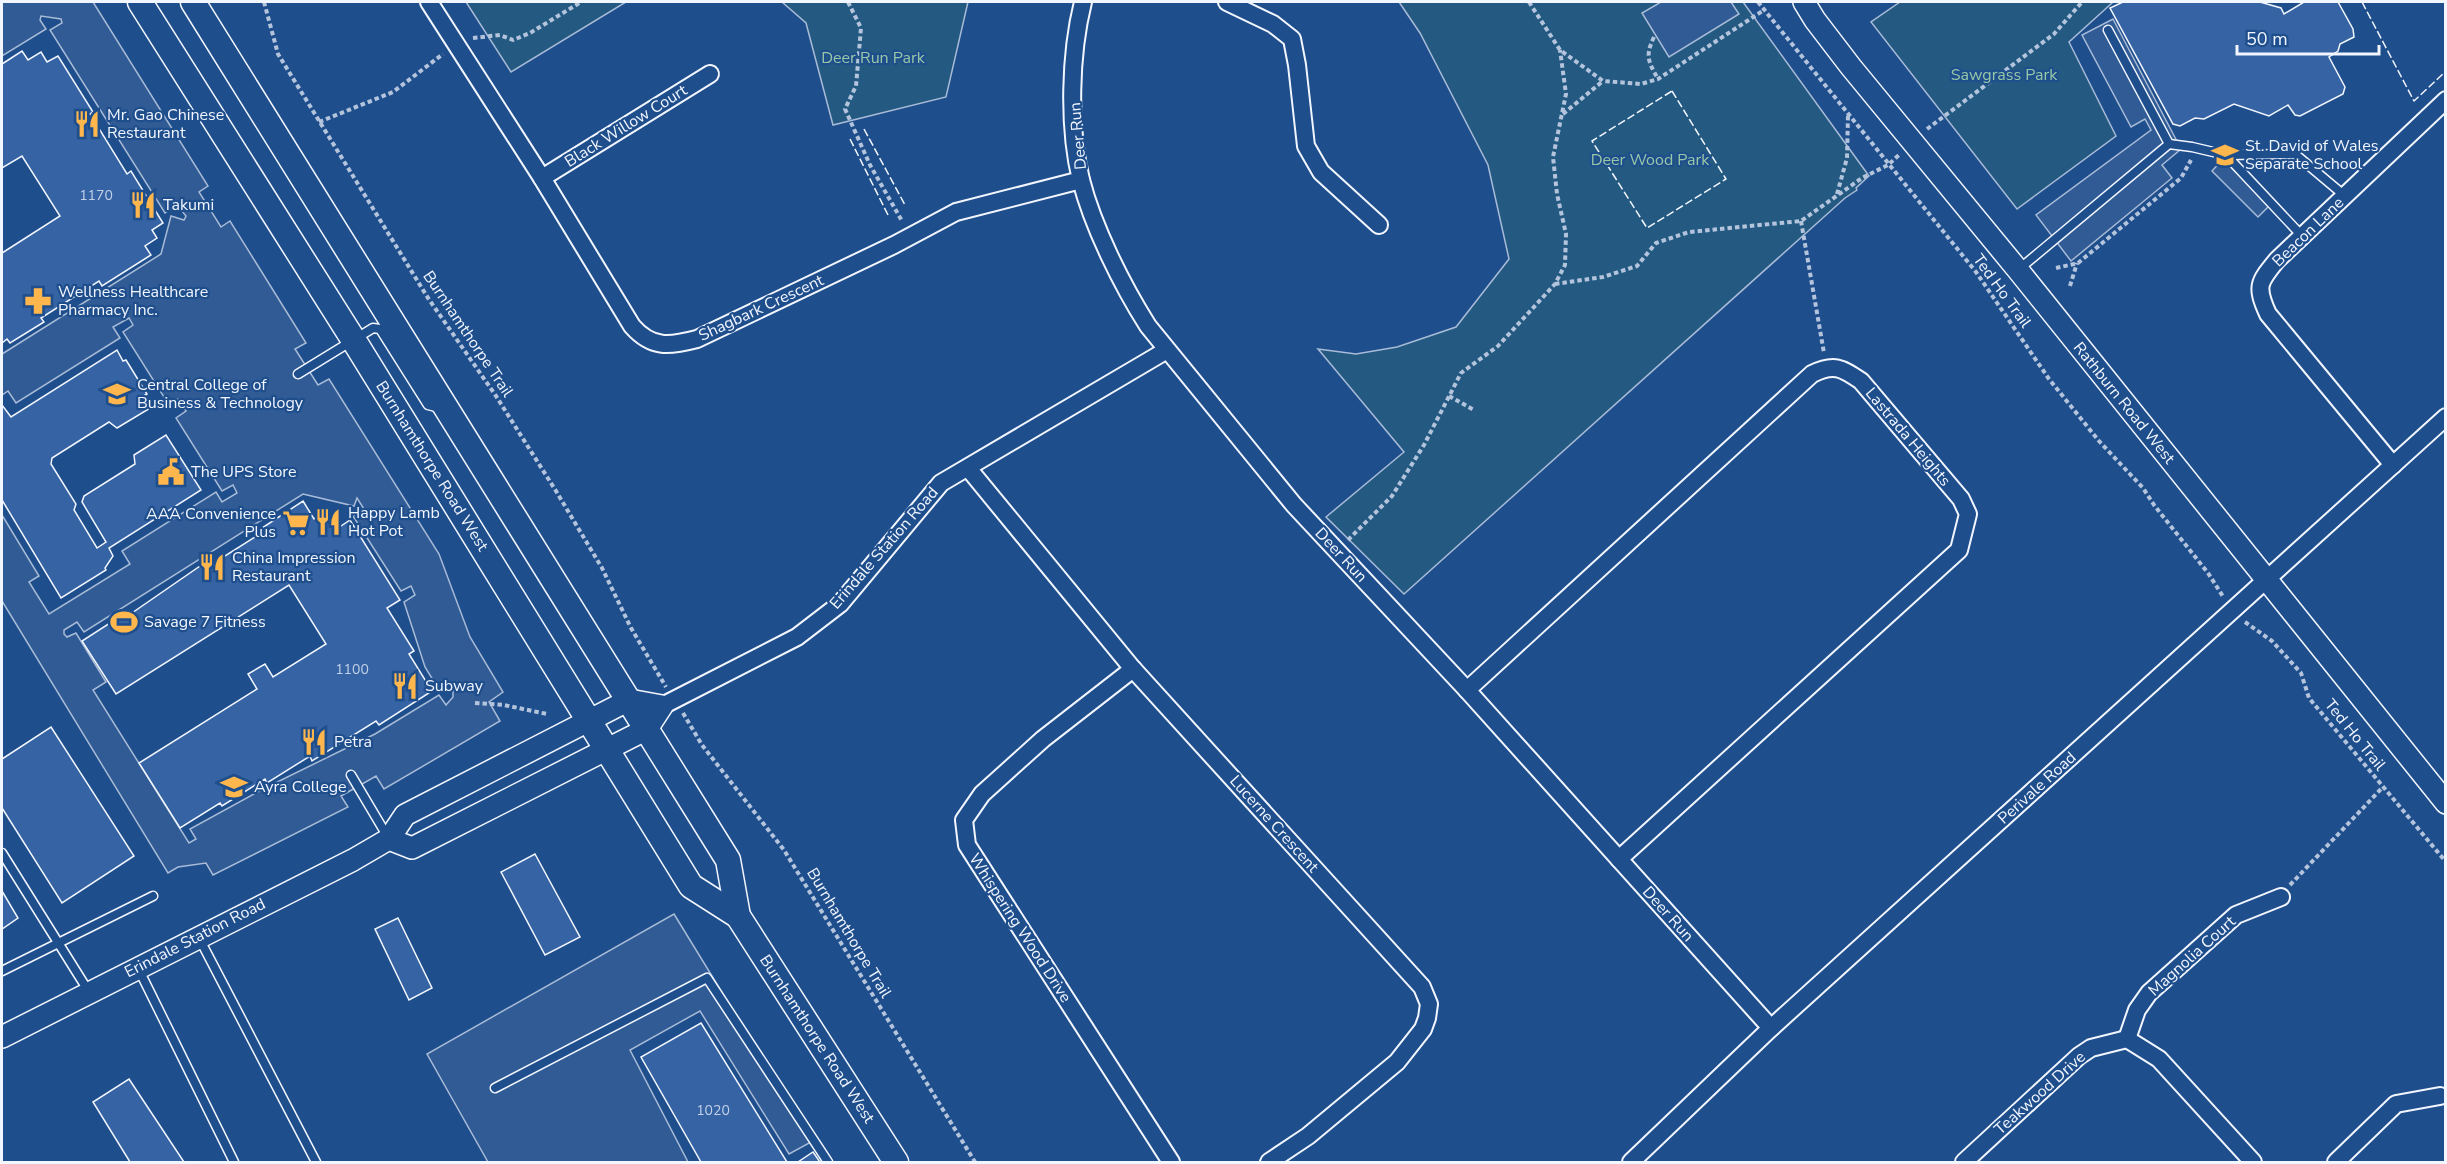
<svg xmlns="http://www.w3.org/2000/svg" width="2447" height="1164" viewBox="0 0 2447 1164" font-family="'Nunito Sans',sans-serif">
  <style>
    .green { fill: #245a82; stroke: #a8bbd7; stroke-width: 1.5 }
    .parking { fill: #305b95; stroke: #a8bbd7; stroke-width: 1.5; fill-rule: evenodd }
    .building { fill: #3563a3; stroke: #f2f6ff; stroke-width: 1.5 }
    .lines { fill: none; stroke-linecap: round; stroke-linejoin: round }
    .service-casing { stroke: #f2f6ff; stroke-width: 11 }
    .minor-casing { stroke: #f2f6ff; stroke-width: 20 }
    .tertiary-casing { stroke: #f2f6ff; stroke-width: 24 }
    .secondary-casing { stroke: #f2f6ff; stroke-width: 27 }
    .path { stroke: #b3c4dc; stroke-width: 4; stroke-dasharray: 4.5 3; stroke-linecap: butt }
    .service { stroke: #1f4e8c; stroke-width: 8 }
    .minor { stroke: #1f4e8c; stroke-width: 16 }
    .tertiary { stroke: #1f4e8c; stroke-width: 21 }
    .secondary { stroke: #1f4e8c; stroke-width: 24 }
    .fence { stroke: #f2f6ff; stroke-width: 1.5; stroke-dasharray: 8 3; stroke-linecap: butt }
    .labels { text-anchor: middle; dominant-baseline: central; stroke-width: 4.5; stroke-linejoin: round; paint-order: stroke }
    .number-label { font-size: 14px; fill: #c3d1e8 }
    .park-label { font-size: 16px; fill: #97c8a6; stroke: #1f4e8c }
    .poi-label { font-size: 16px; fill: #f2f6ff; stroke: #1f4e8c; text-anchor: start }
    .street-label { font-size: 16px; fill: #f2f6ff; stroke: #1f4e8c }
  </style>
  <rect width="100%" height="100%" fill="#1f4e8c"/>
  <!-- green -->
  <g class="green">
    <path d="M466,2h160l-115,70z"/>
    <path d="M782,2h186l-22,95 -113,28 -27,-102z"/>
    <path d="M1399,2h344l126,174 -13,12 1,2 -12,8 -441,396 -78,-77 78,-65 -86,-103 38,5 41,-7 59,-20 53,-68 -21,-94 -68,-132z"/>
    <path d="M1900,2h210l2,1 -43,39 47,94 -99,73 -146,-187z"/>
  </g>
  <!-- parking -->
  <g class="parking">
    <path d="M2,2h91l115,184 -9,6 22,35 9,-6 76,122 -11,6 23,36 11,-6 110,175 31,83 33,55 -14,10 11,19 -116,68 -8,-13 -35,20 7,11 -135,68 -7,-12 -28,4 -10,6 -166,-272v-86l37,61 -10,6 20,32 81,-50 -8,-13 94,-59 6,10 15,-9 -4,-8 -11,6 -46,-73 10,-7 -8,-12 -9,6 -46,-73 10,-7 -4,-7 -16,9 7,11 -104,65 -8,-12 -6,4v-41l159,-100 10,-38 13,4 2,-4 -9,-11 -12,8 -115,-183 12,-7 -1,-4 -20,-3 -1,4 6,9 -44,27zM303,494l51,12 3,-8 7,11 -11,7 48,75 10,-5 4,9 -11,7 21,65 14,23 10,-7 4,5v9l-7,8 -7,-10 -64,39 -110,54 -75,41 6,10 -7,4 -96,-153 13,-8 -30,-49 -9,4 -3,-3v-4l13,-8 7,10z"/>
    <path d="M1661,2h70l8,12 -70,43 -27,-44z"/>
    <path d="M2113,19l68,130 -19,16 10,13 -101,83 -35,-46 115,-85 -6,-11 -14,8 -49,-92z"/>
    <path d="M2223,159l46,47 -11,11 -46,-46z"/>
    <path d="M674,914l139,227 -24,13 -89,-143 -70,39 58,112h-200l-61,-108z"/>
  </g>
  <!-- building -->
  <g class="building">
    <path d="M2123,2h137l21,6 3,6 20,-12h34l15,27 1,8 -14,7 -2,7 -9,6 16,30 -2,7 -43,22 -5,-1 -7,-10 -19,11 -35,-12 -30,15 -9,-1 -15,8 -7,-2 -63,-116z"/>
    <path d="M22,51l6,9 13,-8 6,10 11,-6 35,56 -3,2 37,60 4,-3 32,52 -11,7 5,8 -12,8 6,9 -49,31 -3,-5 -58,37 3,4 -34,21 -3,-4 -5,4v-90l58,-37 -38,-60 -20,12v-104z"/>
    <path d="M117,350l6,11 3,-1 21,34 -2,1 7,12 -35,21 -8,-6 -57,36 -1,6 25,40 -2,6 23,38 9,-6 -24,-40 2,-6 51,-32 -1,-9 32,-20 35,55 -92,58 4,8 -8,12 1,2 -45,28 -59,-98v-95l9,12z"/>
    <path d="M303,501l11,18 13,-8 11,17 12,-8 50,80 -13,8 27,43 -5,3 23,37 -53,34 -3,-4 -64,40 -2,-5 -43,27 -2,-4 -43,27 -2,-3 -40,25 -41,-65 118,-74 -9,-15 17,-10 8,13 53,-33 -37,-59 -173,109 -34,-53 45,-29 2,3 74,-51 3,4 52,-33 -2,-3z"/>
    <path d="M51,727l83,129 -72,47 -60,-95v-49z"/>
    <path d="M535,854l45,83 -35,18 -44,-83z"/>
    <path d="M2,891l16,27 -16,11z"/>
    <path d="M398,918l34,70 -23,12 -34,-71z"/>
    <path d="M701,1023l86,139h-86l-60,-105z"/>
    <path d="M129,1079l55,83h-54l-37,-60z"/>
    <path d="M813,1152l7,10h-22z"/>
  </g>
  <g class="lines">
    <defs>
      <g id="service">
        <path d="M2108,30l61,114"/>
        <path d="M2226,155l69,-1 50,42"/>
        <path d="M2018,270l151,-126 23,3 34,8 76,81"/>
        <path d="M298,374l75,-46 7,1 48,76 12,3"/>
        <path d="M351,775l38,64"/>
        <path d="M2,853l87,139"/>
        <path d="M199,938l117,224"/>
        <path d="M138,968l96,194"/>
        <path d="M2,971l151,-75"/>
        <path d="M495,1088l212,-110 121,184"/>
      </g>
      <g id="minor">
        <path d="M429,2l113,176 90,148c20,23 38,20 65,13l197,-94 62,-33 125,-32"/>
        <path d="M1083,2c-13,52 -15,125 -2,178 12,47 41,105 67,146l146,179 173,185 304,338"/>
        <path d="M1227,2l46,22 19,15 5,26 9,81 15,26 58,53"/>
        <path d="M542,178l168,-104"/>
        <path d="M2393,465l-125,-151c-13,-28 -9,-32 9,-54l169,-160"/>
        <path d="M968,468l165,201 289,318 7,17 -2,14 -4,11 -26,33 -89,74 -39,26"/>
        <path d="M1133,669l-90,70 -61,55 -18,26 3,25 204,317"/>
        <path d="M1467,690l345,-316c22,-11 30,-6 49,7l100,118 7,15 -9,36 -340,309"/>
        <path d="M662,706l135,-69 43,-33 101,-121 226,-133"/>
        <path d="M2127,1039l10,-29 12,-17 87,-78 45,-18"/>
        <path d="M1631,1162l140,-134 675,-611"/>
        <path d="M1964,1162l115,-106 12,-8 36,-9 32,20 94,103"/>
        <path d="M2336,1162l60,-58 44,-8"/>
      </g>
      <g id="tertiary">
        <path d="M1804,2l11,18 36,47 167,203 428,533"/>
        <path d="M2,1037l351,-177 36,-21 16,-24 224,-115 33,6 -15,23 -235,119 -23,-9"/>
      </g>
      <g id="secondary">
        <path d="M140,2l213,337 338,547 47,30"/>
        <path d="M193,2l535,858 10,56 158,246"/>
      </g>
    </defs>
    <!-- service casing -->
    <use href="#service" class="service-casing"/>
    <!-- minor casing -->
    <use href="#minor" class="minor-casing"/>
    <!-- tertiary casing -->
    <use href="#tertiary" class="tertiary-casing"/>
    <!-- secondary casing -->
    <use href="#secondary" class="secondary-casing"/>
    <!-- path -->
    <g class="path">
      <path d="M264,2l14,52 150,244 68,98 60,95 46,77 29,60 35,59"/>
      <path d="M848,2l13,26 -5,58 -11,23 25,56 32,56"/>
      <path d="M1529,2l31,48 43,31 38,3 17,-5 106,-69"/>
      <path d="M1758,2l218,270 73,107 50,62 44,47 11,17 54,68 16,25"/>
      <path d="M1654,37c-9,19 -6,24 4,42"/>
      <path d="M473,38l27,-3 13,5 17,-7 51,-31"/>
      <path d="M1563,114l40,-33"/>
      <path d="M319,122l74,-30 50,-38"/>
      <path d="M1927,129l127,-95 28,-32"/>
      <path d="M1837,194l10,-36 1,-43"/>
      <path d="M1801,221l23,132"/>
      <path d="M2056,268l22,-5 103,-85 10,-18"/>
      <path d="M1555,284l48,-7 34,-11 19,-23 33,-11 112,-11 61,-43 26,-13 11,-10"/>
      <path d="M2070,286l7,-23"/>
      <path d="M1449,396l25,14"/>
      <path d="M1348,540l44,-44 32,-51 37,-72 37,-27 57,-62 10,-19 1,-31 -9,-40 -4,-37 13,-63 -6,-44"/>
      <path d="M2245,622l27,19 29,32 8,25 137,164"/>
      <path d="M475,703l29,2 43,9"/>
      <path d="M683,713l19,32 82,105 191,312"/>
      <path d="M2290,885l92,-97"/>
    </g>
    <!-- service -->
    <use href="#service" class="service"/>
    <!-- minor -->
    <use href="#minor" class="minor"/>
    <!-- tertiary -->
    <use href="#tertiary" class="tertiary"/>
    <!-- secondary -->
    <use href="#secondary" class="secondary"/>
    <!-- fence -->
    <g class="fence">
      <path d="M2362,2l52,99 32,-30"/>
      <path d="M1672,91l54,88 -79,49 -55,-87z"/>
      <path d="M864,129l41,76"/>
      <path d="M850,139l38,76"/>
    </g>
  </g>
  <!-- icons -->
  <defs>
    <symbol id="restaurant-bare" viewBox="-9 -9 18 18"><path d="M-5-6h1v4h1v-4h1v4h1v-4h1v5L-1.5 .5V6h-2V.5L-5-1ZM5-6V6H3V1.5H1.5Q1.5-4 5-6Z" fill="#ffb74d" stroke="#1f4e8c" stroke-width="2.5" paint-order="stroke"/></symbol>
    <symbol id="school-bare" viewBox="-9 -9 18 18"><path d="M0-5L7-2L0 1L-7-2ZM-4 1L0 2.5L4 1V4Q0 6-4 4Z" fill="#ffb74d" stroke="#1f4e8c" stroke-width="2.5" paint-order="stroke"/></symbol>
    <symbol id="pharmacy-bare" viewBox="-9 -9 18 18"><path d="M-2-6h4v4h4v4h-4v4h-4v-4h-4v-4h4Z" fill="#ffb74d" stroke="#1f4e8c" stroke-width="2.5" paint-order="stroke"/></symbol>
    <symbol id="university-bare" viewBox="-9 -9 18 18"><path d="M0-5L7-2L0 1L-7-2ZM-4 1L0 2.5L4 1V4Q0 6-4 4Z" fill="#ffb74d" stroke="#1f4e8c" stroke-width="2.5" paint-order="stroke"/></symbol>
    <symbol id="civic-bare" viewBox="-9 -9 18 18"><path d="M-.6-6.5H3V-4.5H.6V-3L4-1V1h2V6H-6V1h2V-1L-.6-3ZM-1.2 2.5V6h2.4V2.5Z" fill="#ffb74d" stroke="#1f4e8c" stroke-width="2.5" paint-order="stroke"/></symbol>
    <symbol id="supermarket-bare" viewBox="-9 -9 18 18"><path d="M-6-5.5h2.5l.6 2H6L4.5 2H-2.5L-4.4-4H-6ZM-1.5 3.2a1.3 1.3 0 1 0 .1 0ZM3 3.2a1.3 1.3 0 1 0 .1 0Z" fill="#ffb74d" stroke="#1f4e8c" stroke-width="2.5" paint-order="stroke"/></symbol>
    <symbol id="stadium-bare" viewBox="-9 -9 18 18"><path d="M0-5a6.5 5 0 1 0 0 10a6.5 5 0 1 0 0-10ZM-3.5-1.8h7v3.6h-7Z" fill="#ffb74d" stroke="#1f4e8c" stroke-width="2.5" paint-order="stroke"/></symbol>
  </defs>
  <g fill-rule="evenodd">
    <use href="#restaurant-bare" x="68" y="105" width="38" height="38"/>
    <use href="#school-bare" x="2206" y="136" width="38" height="38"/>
    <use href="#restaurant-bare" x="124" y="186" width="38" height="38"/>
    <use href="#pharmacy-bare" x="19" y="282" width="38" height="38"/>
    <use href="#university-bare" x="98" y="375" width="38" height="38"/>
    <use href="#civic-bare" x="152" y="453" width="38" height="38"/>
    <use href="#restaurant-bare" x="309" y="503" width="38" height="38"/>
    <use href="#supermarket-bare" x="277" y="504" width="38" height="38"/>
    <use href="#restaurant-bare" x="193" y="548" width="38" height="38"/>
    <use href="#stadium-bare" x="105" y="603" width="38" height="38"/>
    <use href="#restaurant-bare" x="386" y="667" width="38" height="38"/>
    <use href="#restaurant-bare" x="295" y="723" width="38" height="38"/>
    <use href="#university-bare" x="215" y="768" width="38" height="38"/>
  </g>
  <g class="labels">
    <!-- number labels -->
    <g class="number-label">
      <text x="96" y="195">1170</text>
      <text x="352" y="669">1100</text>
      <text x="713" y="1110">1020</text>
    </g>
    <!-- park labels -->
    <g class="park-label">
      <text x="873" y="58">Deer Run Park</text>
      <text x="2004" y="75">Sawgrass Park</text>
      <text x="1650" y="160">Deer Wood Park</text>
    </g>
    <!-- poi labels -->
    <g class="poi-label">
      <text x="107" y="115">Mr. Gao Chinese<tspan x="107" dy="18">Restaurant</tspan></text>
      <text x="2245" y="146">St. David of Wales<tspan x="2245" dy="18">Separate School</tspan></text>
      <text x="163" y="205">Takumi</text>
      <text x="58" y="292">Wellness Healthcare<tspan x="58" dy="18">Pharmacy Inc.</tspan></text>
      <text x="137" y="385">Central College of<tspan x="137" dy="18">Business &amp; Technology</tspan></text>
      <text x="191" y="472">The UPS Store</text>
      <text x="348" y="513">Happy Lamb<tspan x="348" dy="18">Hot Pot</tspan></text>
      <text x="276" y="514" text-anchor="end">AAA Convenience<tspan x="276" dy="18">Plus</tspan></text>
      <text x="232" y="558">China Impression<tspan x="232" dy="18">Restaurant</tspan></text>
      <text x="144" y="622">Savage 7 Fitness</text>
      <text x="425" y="686">Subway</text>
      <text x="334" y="742">Petra</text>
      <text x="254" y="787">Ayra College</text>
    </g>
    <!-- street labels -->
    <g class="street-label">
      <text transform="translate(626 126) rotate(-32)">Black Willow Court</text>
      <text transform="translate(1078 136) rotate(-95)">Deer Run</text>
      <text transform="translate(2308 232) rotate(-44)">Beacon Lane</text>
      <text transform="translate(2002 291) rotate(54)">Ted Ho Trail</text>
      <text transform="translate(761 308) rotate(-25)">Shagbark Crescent</text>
      <text transform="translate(468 334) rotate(56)">Burnhamthorpe Trail</text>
      <text transform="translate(2124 403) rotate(51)">Rathburn Road West</text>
      <text transform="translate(1908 437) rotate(50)">Lastrada Heights</text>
      <text transform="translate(432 466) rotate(58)">Burnhamthorpe Road West</text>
      <text transform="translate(884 548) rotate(-49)">Erindale Station Road</text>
      <text transform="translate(1341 555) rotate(47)">Deer Run</text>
      <text transform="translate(2355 735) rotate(51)">Ted Ho Trail</text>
      <text transform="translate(2037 788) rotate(-42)">Perivale Road</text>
      <text transform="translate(1274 824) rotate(48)">Lucerne Crescent</text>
      <text transform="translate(1668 914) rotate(48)">Deer Run</text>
      <text transform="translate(1020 928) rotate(57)">Whispering Wood Drive</text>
      <text transform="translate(849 933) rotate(59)">Burnhamthorpe Trail</text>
      <text transform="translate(195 938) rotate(-27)">Erindale Station Road</text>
      <text transform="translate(2192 956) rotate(-42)">Magnolia Court</text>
      <text transform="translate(817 1039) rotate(57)">Burnhamthorpe Road West</text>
      <text transform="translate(2040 1093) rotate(-42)">Teakwood Drive</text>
    </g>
  </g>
  <!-- border -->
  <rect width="2447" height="1164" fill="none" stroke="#f2f6ff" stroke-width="6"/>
  <!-- scale -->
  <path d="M2237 45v9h142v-9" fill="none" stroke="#f2f6ff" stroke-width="3"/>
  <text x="2246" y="45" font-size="18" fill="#f2f6ff" stroke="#1f4e8c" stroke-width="4.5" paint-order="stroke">50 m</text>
</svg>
